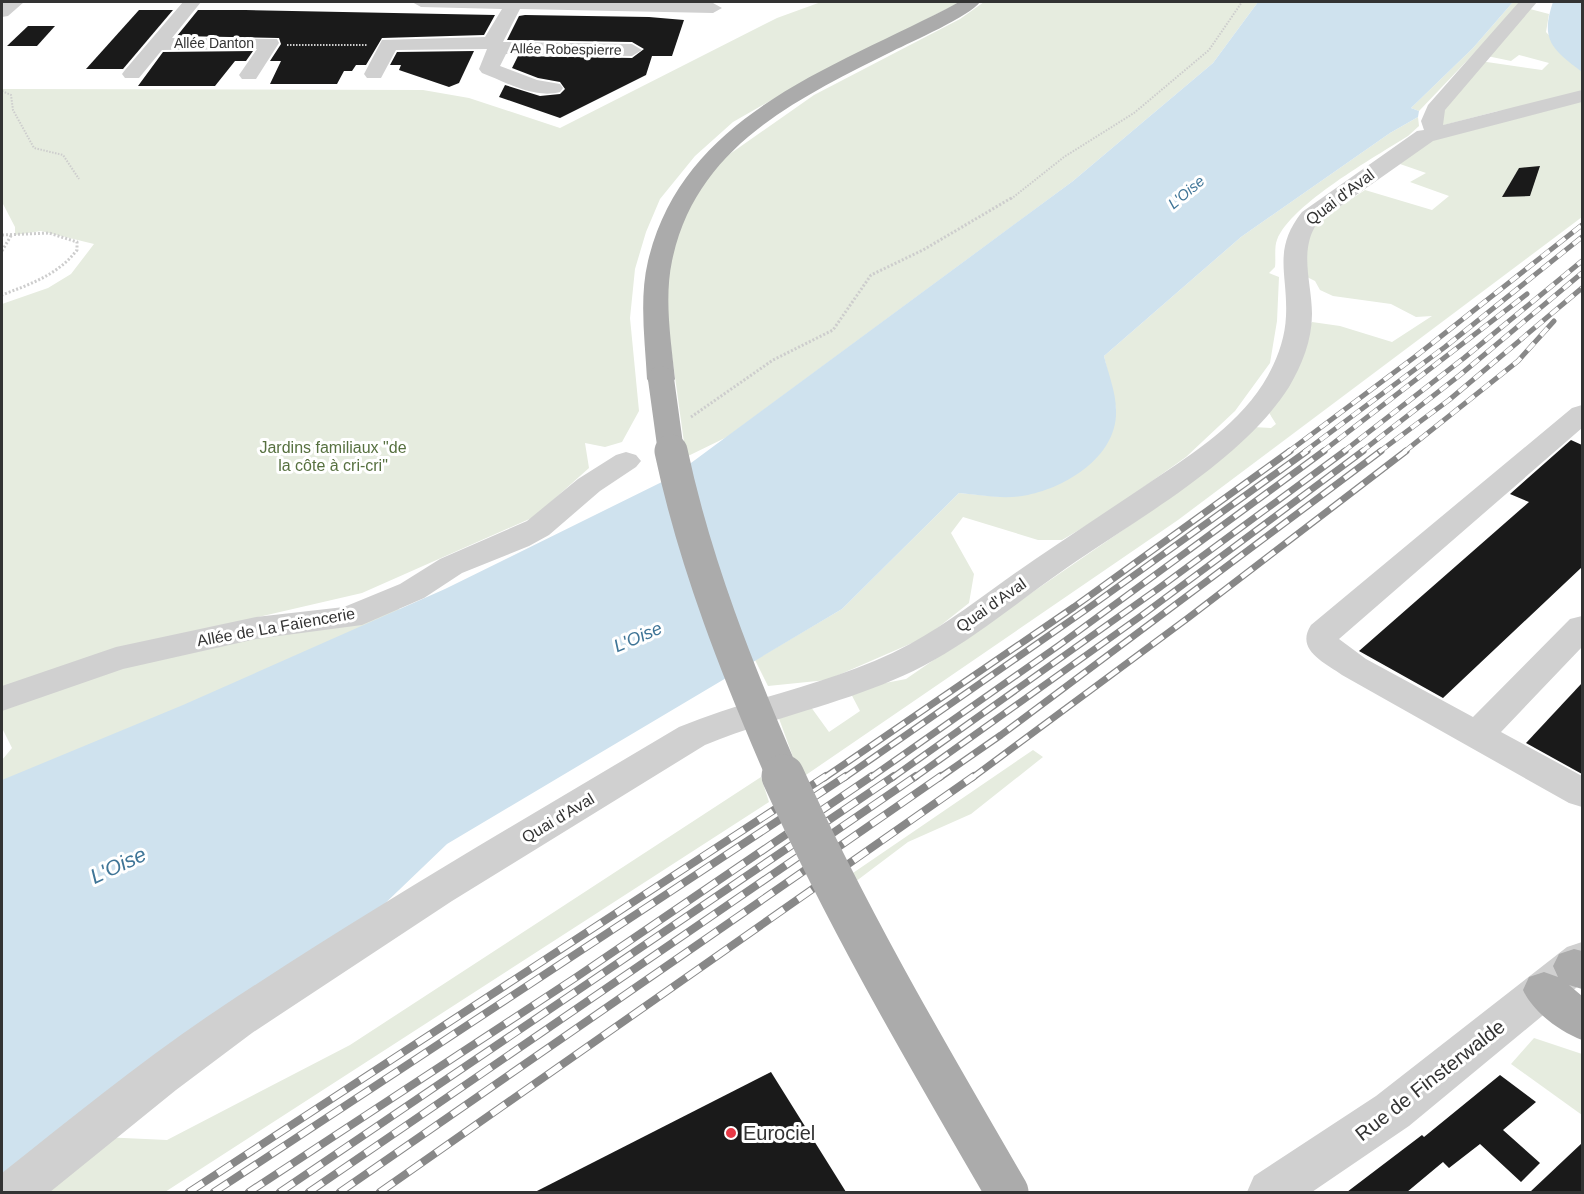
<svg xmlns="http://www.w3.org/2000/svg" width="1584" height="1194" viewBox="0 0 1584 1194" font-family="Helvetica,sans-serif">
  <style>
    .green { fill: #e6ecdf }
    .water { fill: #cfe2ee }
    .building { fill: #1a1a1a }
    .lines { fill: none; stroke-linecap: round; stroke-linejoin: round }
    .path-far1 { stroke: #cdcdcd; stroke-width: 2; stroke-dasharray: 1.5 1.5; stroke-linecap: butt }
    .path { stroke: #cdcdcd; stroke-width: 3; stroke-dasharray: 2 2; stroke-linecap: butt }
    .minor { fill: #d0d0d0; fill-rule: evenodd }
    .major { fill: #ababab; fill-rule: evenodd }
    .rail-far2-casing { stroke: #888; stroke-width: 5 }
    .rail-far1-casing { stroke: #888; stroke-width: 7 }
    .rail-casing { stroke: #888; stroke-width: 8 }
    .rail-far2 { stroke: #fff; stroke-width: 4; stroke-dasharray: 10; stroke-linecap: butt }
    .rail-far1 { stroke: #fff; stroke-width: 4.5; stroke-dasharray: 14; stroke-linecap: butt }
    .rail { stroke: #fff; stroke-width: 6; stroke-dasharray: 17; stroke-linecap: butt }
    .major-bridge-far2 { stroke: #ababab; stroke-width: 26 }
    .major-bridge-far1 { stroke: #ababab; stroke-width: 33 }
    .major-bridge { stroke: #ababab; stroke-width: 43 }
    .poi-dot { fill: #e63946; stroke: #fff; stroke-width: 2 }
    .labels { text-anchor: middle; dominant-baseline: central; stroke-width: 6; stroke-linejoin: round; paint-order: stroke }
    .far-street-label { font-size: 14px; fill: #333; stroke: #fff }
    .far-water-label { font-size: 15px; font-style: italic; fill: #3f7597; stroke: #fff }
    .street-label { font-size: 16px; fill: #333; stroke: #fff }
    .park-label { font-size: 16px; fill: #56703f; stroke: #fff }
    .water-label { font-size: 18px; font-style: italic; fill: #3f7597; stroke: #fff }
    .near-street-label { font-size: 20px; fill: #333; stroke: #fff }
    .near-poi-label { font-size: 20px; fill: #333; stroke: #fff; text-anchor: start }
    .near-water-label { font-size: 21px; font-style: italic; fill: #3f7597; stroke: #fff }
  </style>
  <rect width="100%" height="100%" fill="#fff"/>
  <!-- green -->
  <g class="green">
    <path d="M821,2h139l-171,88 -56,32 -38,34 -35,43 -14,33 -11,37 -5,49 9,93 -17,31 -17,5 -20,-4 4,25 -55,49 -172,76 -258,60 -102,39v-388l46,-16 23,-14 23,-30 -53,-13 -26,4v-8l-13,-25v-113l421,1 46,8 91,30 217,-110z"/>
    <path d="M984,2h274l-45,61 -140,118 -346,256 -41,20 -19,-138v-50l14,-48 36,-58 97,-68 146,-76z"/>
    <path d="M1513,2h10l-104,109 -8,-3 62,-60z"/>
    <path d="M1530,9l19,5 -3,18 36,40v145l-404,303 -375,257 -10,-20 -16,-44 31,-10 21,29 31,-21 -11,-21 57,-11 252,-173 95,-79 18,1 5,-4 -10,-16 46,-86 28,4 52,16 40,-26 -16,1 -25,-13 -58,-8 -13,-6 -5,-9 -10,-5 -6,-23 17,-31 49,-32 67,20 17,-14 -39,-14 16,-9 -26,-9 33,-28 83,-27 -18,2 -58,15 -4,-5 44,-60 62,9 7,-7 -30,-8 -8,6 -24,-5z"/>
    <path d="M1418,117l1,9 -11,10c-33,21 -117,68 -131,104 -3,7 -1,19 -2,27l-6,6 10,4 -2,44 -7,42 -35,48 -49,46 -82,58 -42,25h-24l-75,-23 -12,16 23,41 -5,29 -43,34 -99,43 -59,6 -13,-26 87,-51 117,-116 42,4 115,-88 -12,-53 137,-119 149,-104z"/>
    <path d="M390,607l16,4 -404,183v-34l10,-12 -10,-20v-18l28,-21z"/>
    <path d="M1033,750l10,7 -72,57 -63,28 -53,40 -5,-7z"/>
    <path d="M761,777l8,25 -604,390h-126l63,-55 65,3 183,-95z"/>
    <path d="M1534,1038l48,16v61l-71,-51z"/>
  </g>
  <!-- water -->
  <g class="water">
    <path d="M1258,2h255l-40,46 -62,60 8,3 -1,6 -28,16 -149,104 -137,119c4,17 12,36 12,54 2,46 -49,77 -88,85 -23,5 -47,0 -69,-2l-117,116 -395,235 -72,69 -209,136 -164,130v-399l181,-75 262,-116 227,-112 401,-296 140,-118z"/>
    <path d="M1553,2h29v70c-30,-23 -42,-32 -29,-70z"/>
  </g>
  <!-- building -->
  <g class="building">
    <path d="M139,10h34l-50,59h-37z"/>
    <path d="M198,10h47l250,5 -11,20 -102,3 -16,27h-10l-4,6h-8l-7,13h-67l11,-23h-11l11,-17 -2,-6 -102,-2z"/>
    <path d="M525,15l124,2 35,3 -12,36h-20l-6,19 -86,43 -61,-21 6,-12 35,11 20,-2 5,-5 -5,-7 -22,-4 -26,-10 6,-12 114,2 12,-9 -12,-7 -125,-2 12,-24z"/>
    <path d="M28,26h27l-18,20h-30z"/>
    <path d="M253,51l-7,10h-11l-20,25h-77l25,-34z"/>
    <path d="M474,51l-15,32 -10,4 -50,-17 2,-5h-11l7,-13z"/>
    <path d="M1540,166l-10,30 -28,1 17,-29z"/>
    <path d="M1571,440l11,5v122l-139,131 -84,-47 170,-149 -19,-8z"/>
    <path d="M1582,683v91l-56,-31z"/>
    <path d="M771,1072l75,120h-311z"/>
    <path d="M1500,1075l36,27 -33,28 37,33 -19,19 -41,-38 -31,24 -6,-6 -36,30h-60l75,-57 2,2z"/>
    <path d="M1582,1143v49h-52z"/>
  </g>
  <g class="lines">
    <!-- path-far1 -->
    <g class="path-far1">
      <path d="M287,45h80"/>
      <path d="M2,91l9,4 2,15 21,38 29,7 16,24"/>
      <path d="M1011,199l53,-42 70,-44 75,-63 33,-48"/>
    </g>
    <!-- path -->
    <g class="path">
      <path d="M2,235l47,-2 28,9v8c-19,25 -47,34 -75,45"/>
      <path d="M2,251l10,-17"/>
      <path d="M691,417l82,-57 60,-30 38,-55 52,-25 90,-53"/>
    </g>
    <!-- minor -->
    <g class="minor">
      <path d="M4,2h20l-16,14 -6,1v-13z"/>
      <path d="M183,2h18l-29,36 105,1 2,4 -23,36h-14l-3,-4 18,-26 -95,1 -23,28h-14l-3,-4 3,-4z"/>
      <path d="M412,2h248l53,1 9,5 -9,5 -193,-4 -17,33 129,2 10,6 -10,6 -126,-2 -6,12 37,14 23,4 3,4 -3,4c-26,7 -54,-10 -78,-19l-3,-4 8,-20 -91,1 -15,28h-14l-3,-4 18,-34 103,-3 17,-28 -81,-2z"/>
      <path d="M1519,2h18l-92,108 -2,15 139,-35v12l-149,39 -115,81c-20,28 -6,61 -6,92 0,26 -10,51 -23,73 -47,74 -152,132 -224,182 -43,30 -85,65 -131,91 -70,40 -154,54 -229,85l-253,156 -200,132 -76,57 -126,102h-48v-19c72,-57 144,-116 221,-167 148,-98 303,-188 456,-279 75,-31 159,-44 231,-83 41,-22 84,-57 124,-84 36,-24 73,-49 109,-73 43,-29 91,-58 120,-103 13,-21 22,-44 23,-68 2,-43 -14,-66 16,-104l115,-81 7,-1 -3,-9 7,-16z"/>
      <path d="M1582,405v23l-243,211 27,20 107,58 97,-98 12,-3v31l-81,85 81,44v31l-13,-4 -227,-128c-18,-13 -47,-25 -31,-50l261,-217z"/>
      <path d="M626,452l10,3 5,6 -5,6 -36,24 -51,44 -20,11 -67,27 -38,25 -62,27 -106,14 -133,30 -121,42v-25l114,-39 140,-30 88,-10 56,-23 40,-25 87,-38 51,-42 38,-24z"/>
      <path d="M1582,942v41l-173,143 -97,66h-65l7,-16 122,-80 191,-149z"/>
    </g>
    <!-- major -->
    <g class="major">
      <path d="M959,2h21c-10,14 -69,40 -87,49 -96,48 -197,95 -221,210 -8,38 -1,80 3,118l-4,6 -10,2 -10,-2 -4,-6c-2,-38 -8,-80 1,-118 36,-150 191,-194 311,-259z"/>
      <path d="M1574,949l8,2v38l-13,-4 13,11v44c-23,-9 -49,-28 -59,-50l6,-13 15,-5 14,5 -5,-11 6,-12z"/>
    </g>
    <defs>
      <g id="rail-far2">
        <path d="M1288,452l128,-96 166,-131"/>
        <path d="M1304,452l141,-105 137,-110"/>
        <path d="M1322,452l205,-158"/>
        <path d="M1343,452l121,-94 118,-97"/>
        <path d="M1361,452l99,-77 122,-102"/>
        <path d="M1379,452l70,-52 133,-112"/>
        <path d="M1404,452l114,-91 36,-40"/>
      </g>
      <g id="rail-far1">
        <path d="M824,778l250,-171 216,-156"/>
        <path d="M844,778l243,-169 220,-158"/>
        <path d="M870,778l188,-132 266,-195"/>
        <path d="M892,778l267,-190 186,-137"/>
        <path d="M914,778l227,-162 222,-165"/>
        <path d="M939,778l62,-43 380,-284"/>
        <path d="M972,778l216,-160 218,-167"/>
      </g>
      <g id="rail">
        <path d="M189,1192l637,-416"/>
        <path d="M214,1192l632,-416"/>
        <path d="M249,1192l326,-214 297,-202"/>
        <path d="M280,1192l614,-416"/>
        <path d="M309,1192l607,-416"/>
        <path d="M340,1192l601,-416"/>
        <path d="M380,1192l594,-416"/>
      </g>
    </defs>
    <!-- rail-far2 casing -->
    <use href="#rail-far2" class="rail-far2-casing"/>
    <!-- rail-far1 casing -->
    <use href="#rail-far1" class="rail-far1-casing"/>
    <!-- rail casing -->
    <use href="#rail" class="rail-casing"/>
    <!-- rail-far2 -->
    <use href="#rail-far2" class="rail-far2"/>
    <!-- rail-far1 -->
    <use href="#rail-far1" class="rail-far1"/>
    <!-- rail -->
    <use href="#rail" class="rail"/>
    <!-- major-bridge-far2 -->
    <path class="major-bridge-far2" d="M661,379l10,73"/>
    <!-- major-bridge-far1 -->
    <path class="major-bridge-far1" d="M671,451c24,113 67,221 113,327"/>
    <!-- major-bridge -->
    <path class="major-bridge" d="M783,776c65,144 145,280 224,416"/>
  </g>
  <!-- markers -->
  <circle class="poi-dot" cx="731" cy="1133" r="6"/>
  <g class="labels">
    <!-- far-street labels -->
    <g class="far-street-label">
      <text x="214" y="43">Allée Danton</text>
      <text transform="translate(566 49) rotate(1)">Allée Robespierre</text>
    </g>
    <!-- far-water labels -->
    <g class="far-water-label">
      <text transform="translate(1186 192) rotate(-40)">L'Oise</text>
    </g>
    <!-- street labels -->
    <g class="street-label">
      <text transform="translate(1340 197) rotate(-37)">Quai d'Aval</text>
      <text transform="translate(991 605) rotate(-35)">Quai d'Aval</text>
      <text transform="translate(276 627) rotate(-10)">Allée de La Faïencerie</text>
      <text transform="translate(558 818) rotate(-31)">Quai d'Aval</text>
    </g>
    <!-- park labels -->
    <g class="park-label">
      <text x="333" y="447">Jardins familiaux "de<tspan x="333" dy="18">la côte à cri-cri"</tspan></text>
    </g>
    <!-- water labels -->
    <g class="water-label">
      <text transform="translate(638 637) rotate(-23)">L'Oise</text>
    </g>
    <!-- near-street labels -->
    <g class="near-street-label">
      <text transform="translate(1430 1080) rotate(-38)">Rue de Finsterwalde</text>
    </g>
    <!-- near-poi labels -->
    <g class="near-poi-label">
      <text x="743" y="1133">Eurociel</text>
    </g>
    <!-- near-water labels -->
    <g class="near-water-label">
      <text transform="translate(118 865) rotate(-25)">L'Oise</text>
    </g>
  </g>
  <!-- border -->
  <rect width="1584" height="1194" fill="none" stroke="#333333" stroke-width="6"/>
</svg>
